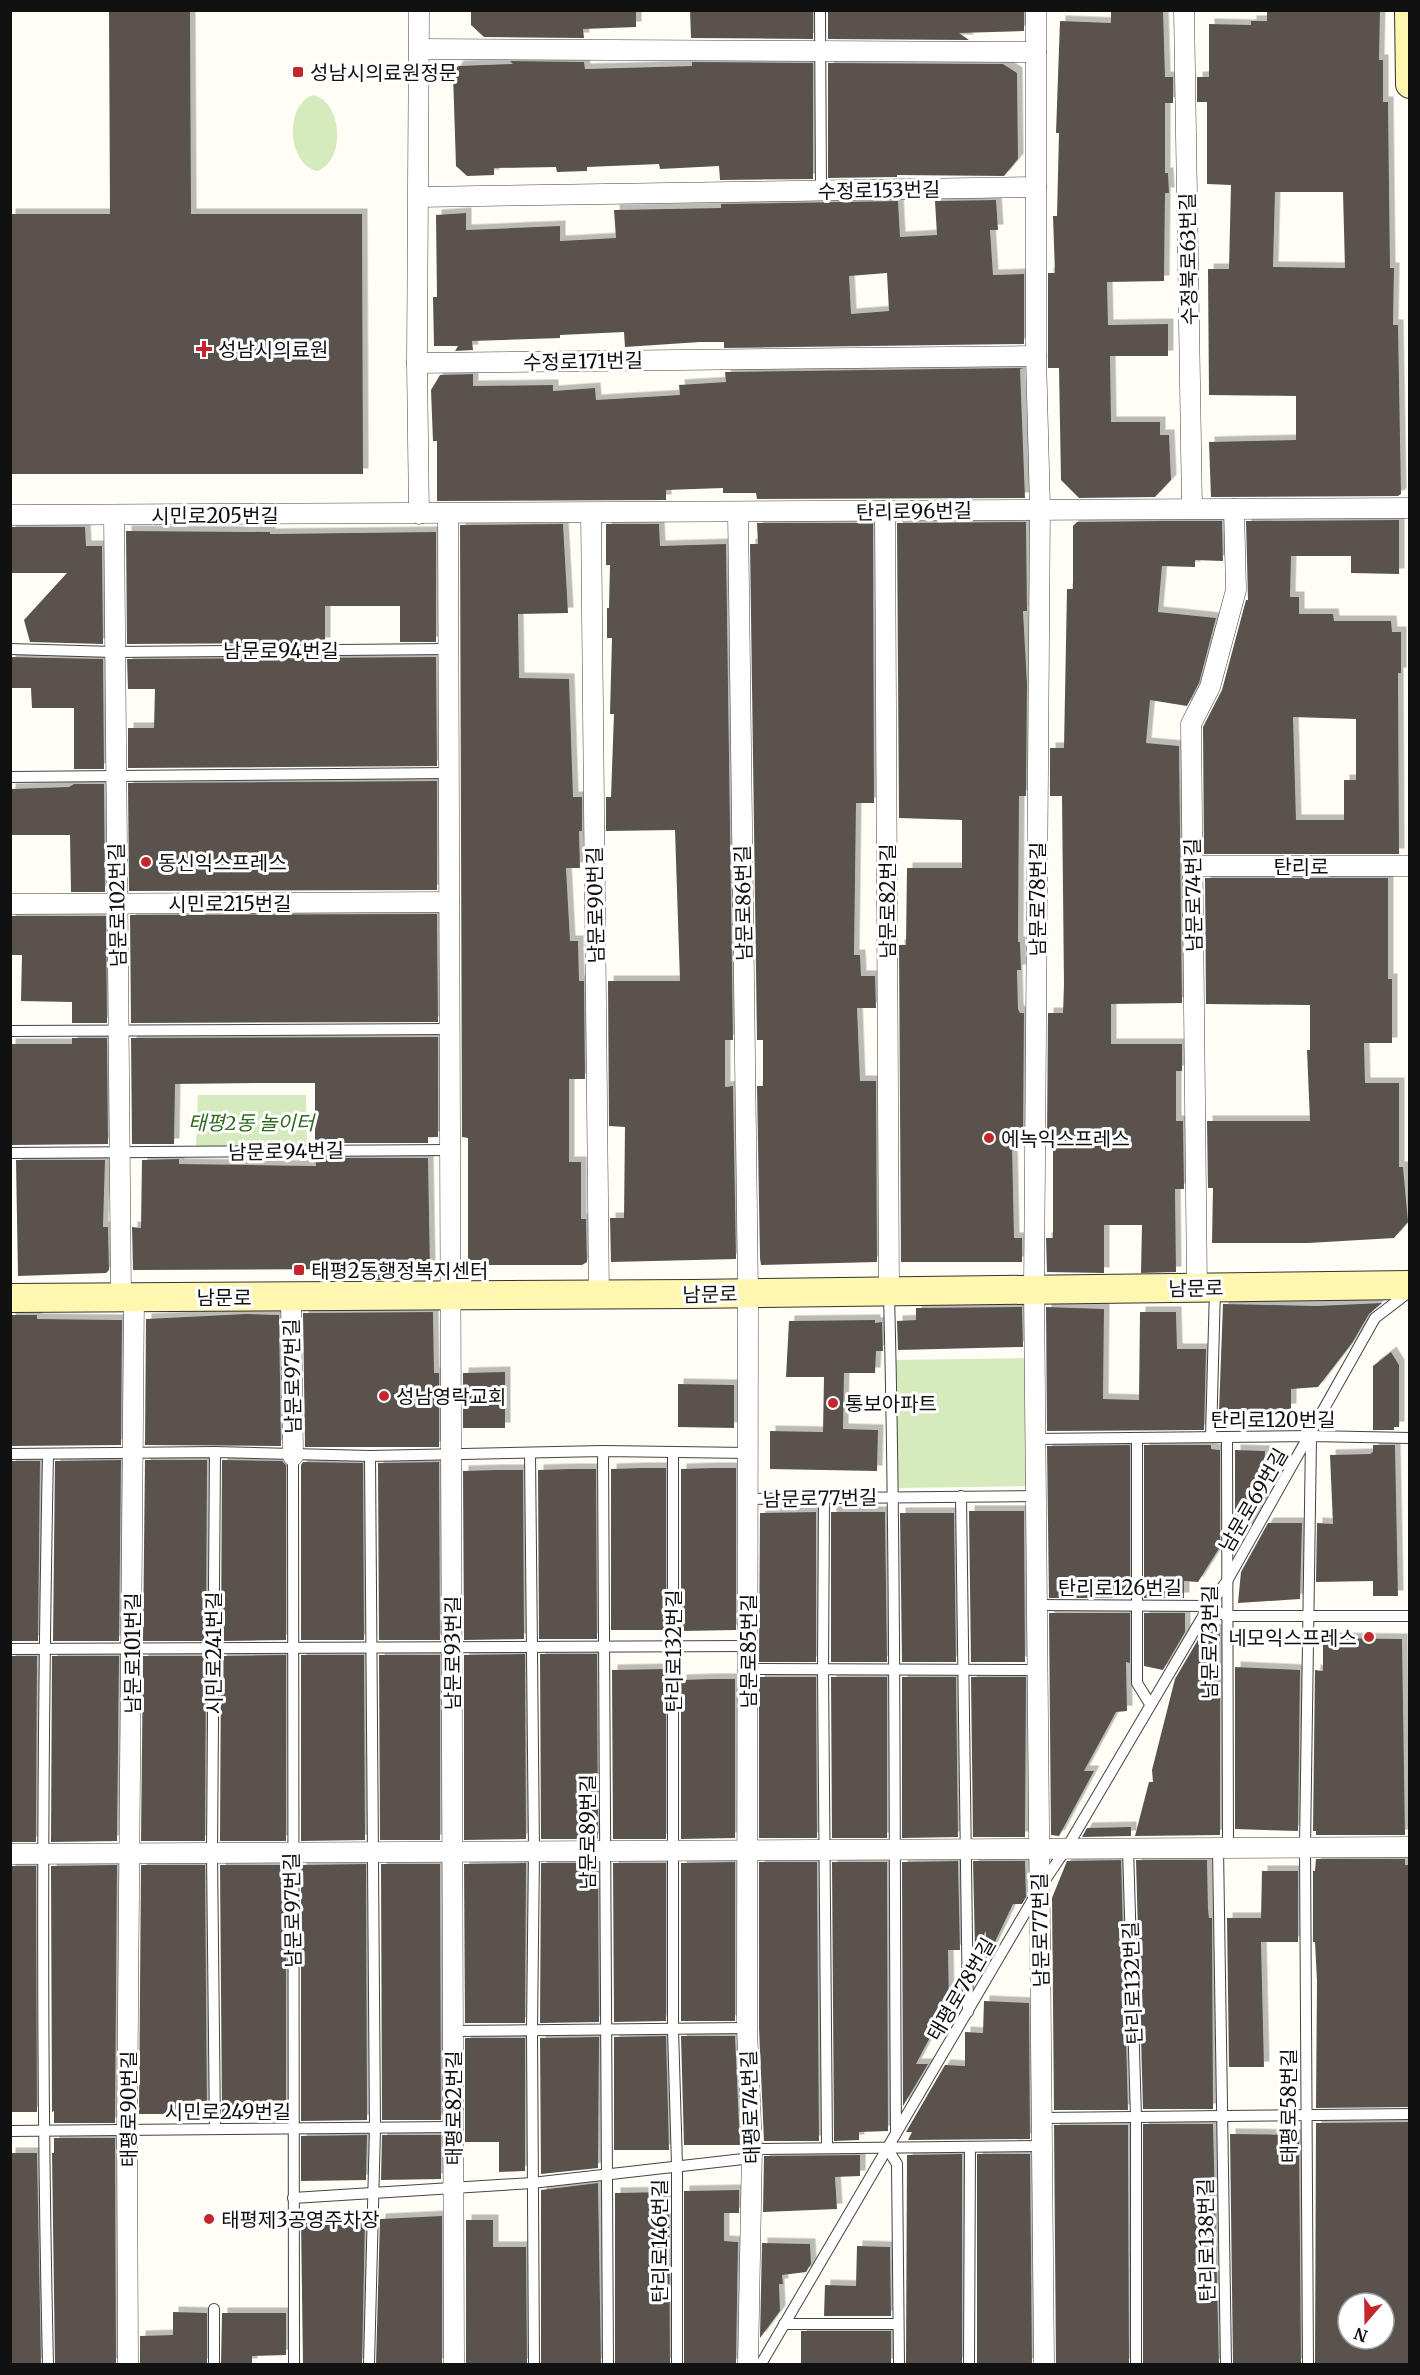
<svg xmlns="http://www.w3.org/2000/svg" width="1420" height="2375" viewBox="0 0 1420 2375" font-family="Merriweather,'Noto Sans KR',serif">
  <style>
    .green { fill: #d5ebbd }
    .building { fill: #5a524d; fill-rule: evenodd; filter: url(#shadow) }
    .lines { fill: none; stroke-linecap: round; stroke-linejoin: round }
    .service-casing { stroke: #444; stroke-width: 12 }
    .minor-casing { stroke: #444; stroke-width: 21 }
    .secondary-casing { stroke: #333; stroke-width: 30 }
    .service { stroke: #fff; stroke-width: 10 }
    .minor { stroke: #fff; stroke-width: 20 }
    .secondary { stroke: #fff6b0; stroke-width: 28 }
    .poi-dot { fill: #c4262e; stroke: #fff; stroke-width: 2 }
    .labels { text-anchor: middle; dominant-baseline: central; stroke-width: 6; stroke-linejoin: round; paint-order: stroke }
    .poi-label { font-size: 20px; fill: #111; stroke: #fff; text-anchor: start }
    .street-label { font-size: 20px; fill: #111; stroke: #fff }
    .park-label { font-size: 20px; font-style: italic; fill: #2f6b1f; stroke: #fff }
  </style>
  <defs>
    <filter id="shadow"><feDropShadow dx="5.5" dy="-5.5" stdDeviation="0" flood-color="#0004"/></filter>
  </defs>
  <rect width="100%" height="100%" fill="#fffdf5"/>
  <!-- green -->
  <g class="green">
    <path d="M313,95c30,7 33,66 4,76 -30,-7 -33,-66 -4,-76z"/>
    <path d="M198,1095h108l1,53h-111z"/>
    <path d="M1027,1358l3,128 -134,2 -3,-128z"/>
  </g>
  <!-- building -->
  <g class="building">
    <path d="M109,10h81l1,204h171l1,260h-353v-260h100z"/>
    <path d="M471,10h165v17l-53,2 1,9 -100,-1 -13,-12z"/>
    <path d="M690,10h123v29l-122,-1z"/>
    <path d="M828,10h196v21l-65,2 10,7 -141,-1z"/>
    <path d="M1111,10h52l2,67h8v26h-8v70h3l1,20h-4l-1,88 -57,1 1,43 60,-1v32h-58l1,66h49v13h9l2,45 -16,17 -76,1 -18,-18 -2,-112h-11v-95h7l-2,-57h4l2,-83h-3l4,-112 51,2z"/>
    <path d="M1267,10h113l-1,50h4v42h5l2,166h4l-1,57h5l3,169 -3,2 -187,1 -2,-55 87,-2v-44l-87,-1 -1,-126h21l2,-84 -24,-1v-82h-10v-25h12v-53l42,1v-4h16zM1275,192h68l2,76 -72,-1z"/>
    <path d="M510,61l74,1 1,7 107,-3v-4l121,1v116l-93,1 -1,-14 -59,3 -1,-5 -72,3v4l-30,1 -1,-5 -62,1v7l-27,1 -11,-10 -3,-92 5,-8 55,-2z"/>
    <path d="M828,63l175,1 14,9 1,86 -14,17 -107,-1v2l-69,1z"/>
    <path d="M996,200l2,30h-8l3,45 31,-1v70l-300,4v-6h-24l-75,5 -1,-15 -64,3v3l-88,3 1,9 -18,1 3,-5h-24l-1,-49h4l-1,-82 30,-2v17l94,-4v15l56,-3 -2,-28 107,-2v-4l177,-3 2,36 37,-2 -2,-34zM887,273l2,38 -38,3 -2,-38z"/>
    <path d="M1024,368l-4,1 5,129 -268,1 -1,-6h-33v-5l-57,2v10l-229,1v-60h-4l-2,-51 9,-15 33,-1v12l80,-1v6l42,-3 1,12 84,-5 -1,-10 47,-3 -1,-10z"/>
    <path d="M1399,520v54l-48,-1v-17h-60l-1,41h9v17h34l1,7h57l1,11h9v41h-3l1,181h-195l-1,-127 19,-37 24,-90h2l-2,-79zM1293,717l63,2v61h-12v40h-48z"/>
    <path d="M1162,521h60l1,40 -28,-1v7l-33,-1 -4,46 58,6 -17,65 -12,23 -37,-6 -4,43 33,3 3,257 -71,1v40h71v27h-6v50h7l1,68h-9l1,83 -35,1 1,-48h-38v48l-57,-1 -1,-34h7v-88l-2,-6h-4l1,-131h15l1,-28 -2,-189h-12v-48h14l3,-159h6v-63l4,-4z"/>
    <path d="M1026,522l1,89h-4l4,73 -1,112h-7l-1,146h2l1,28h-4l1,39 2,4h4l-1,131h-11l2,94h8v24h-121l-2,-317h7l1,-77h55v-48l-63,-2 -2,-295z"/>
    <path d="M757,523h116l1,280h-18l-2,152h6l1,21h14l1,32h-19l3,73h16l1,181 -116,3 -1,-7 -3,-172h6v-46h-6l-7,-496h8z"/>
    <path d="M563,524l5,89 -50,1 1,64 50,1 4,118h9v34h-3l1,37h-14l4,73h8l1,40h5l1,98h-16v83h12v57h5l1,43 -5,3h-114v-127l-6,-1 -2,-612z"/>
    <path d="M606,524h53l1,22 66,-2 7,496h-8v47l8,-1 3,173 -125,3 -1,-44h14l1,-91 -16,-1 -1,-145h72l-5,-151 -69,1v-34h5l3,-83h-4l2,-76h-5v-30h2l1,-43h-4z"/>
    <path d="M10,527h75l1,19h16l1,98 -73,-2 -6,-22 43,-47h-57z"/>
    <path d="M126,531l144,1v2l166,-2v110h-36v-36h-75v37l-198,1z"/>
    <path d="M10,657l93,2 1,110h-30v-61h-42l-1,-20h-21z"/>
    <path d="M436,657l1,109 -309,2v-40h26l1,-39h-27l-1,-30z"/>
    <path d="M437,781v109l-308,1 -1,-108z"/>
    <path d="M74,784h30l1,108h-34l-1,-57h-60v-46l59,-2z"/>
    <path d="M1205,878h183v101h4v64h-28l1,40h34v84h4l5,55 -14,16 -86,5h-96l1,-55h-5l-1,-67h103l-3,-71h3v-45l-104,-1z"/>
    <path d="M437,914l1,108 -307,1 -1,-108z"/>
    <path d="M10,916h96l1,107h-35v-21l-51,-1 1,-46h-12z"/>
    <path d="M438,1037v100h-10v6h-113v-60h-58l-82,1 -1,60h-42l-1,-106z"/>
    <path d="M72,1038h35l1,106 -98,1v-101h62z"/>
    <path d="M315,1158h113l2,112 -48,-1 1,11h-23l-2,-11 -225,1 -1,-43 9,1 1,-68 37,-1v5l137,2z"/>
    <path d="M16,1160h89l-2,67h5l1,43 -3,3 -88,3z"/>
    <path d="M1382,1303l-13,11 -17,29 -34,44 -27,2v20l-72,2 4,-107 94,2z"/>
    <path d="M1022,1307l1,40 -125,3 -1,-29 19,-1v-12z"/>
    <path d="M1046,1307l58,2 -1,90 36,1 1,-88h36l1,37h29l-2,81 -157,1z"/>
    <path d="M433,1312l1,61h5v74h-134l-2,-134z"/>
    <path d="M246,1314l33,1 2,131 -136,-1 1,-126z"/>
    <path d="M10,1315h27v4l85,1 -1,125 -111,1z"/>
    <path d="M875,1320v3l7,-1 1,29h-7l-1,22h-31l-1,56 35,1 -1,41 -107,-2v-38l53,1 1,-55h-38l3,-56z"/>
    <path d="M1391,1352l8,13v62h-5v3h-21v-64z"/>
    <path d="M505,1372v56h-42v-55z"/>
    <path d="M678,1384l56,1v43l-56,-1z"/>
    <path d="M1130,1445v153h-81l-2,-152z"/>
    <path d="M1144,1445h67v4l9,1v97l-22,35 -14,-1v17h-40z"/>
    <path d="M1373,1445h22l3,151h-25v-15l-57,1 1,-59 16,1 -3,-69 40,-1 3,-2z"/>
    <path d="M1235,1450l30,1 -2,50 -20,36 3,-33 -11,18z"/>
    <path d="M121,1460l-2,181h-66l2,-180z"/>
    <path d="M145,1460h62l-1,181h-63z"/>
    <path d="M222,1460l60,1 4,4v175l-65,1z"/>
    <path d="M10,1461h30l-2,180h-28z"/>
    <path d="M303,1462l60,1 1,177h-63v-175z"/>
    <path d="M439,1462l1,178h-61l-1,-177z"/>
    <path d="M641,1468h25v162h-55v-161z"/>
    <path d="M712,1468h24v162l-55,1v-162z"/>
    <path d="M570,1469h26l1,170h-58l-1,-169z"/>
    <path d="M496,1470h27l1,169 -60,1 -1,-169z"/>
    <path d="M969,1511h55l1,151h-54z"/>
    <path d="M816,1512v150h-57l1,-149z"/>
    <path d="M831,1512h54l2,150h-56z"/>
    <path d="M900,1513h54l2,149h-54z"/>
    <path d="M1268,1523h34l-2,76 -62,4 3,-31z"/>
    <path d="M1049,1613h81v50l-4,-1 1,49 -11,1 -32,59h10l-35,65 -8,-1z"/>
    <path d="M1144,1613h41v19l-22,38 -19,-4z"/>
    <path d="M1220,1628l-2,38h2v169l-85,1 14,-54h4l-1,-12 23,-91 27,-46z"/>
    <path d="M1323,1638l79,1 3,196h-89v-4h-3l2,-161 8,1z"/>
    <path d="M525,1654l1,185 -62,1v-185z"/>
    <path d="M540,1654h57l1,185h-57z"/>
    <path d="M286,1655v186h-66l1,-185z"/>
    <path d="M301,1655h63l1,185 -64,1z"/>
    <path d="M379,1655h61v185h-60z"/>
    <path d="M10,1656h27l-1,186h-26z"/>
    <path d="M52,1656h67l-2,185 -66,1z"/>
    <path d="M143,1656h63l-1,185h-64z"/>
    <path d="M1235,1667l65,3 -2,161 -63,-2z"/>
    <path d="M666,1669v170h-53l-1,-169z"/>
    <path d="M759,1677h57l1,161h-58z"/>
    <path d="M831,1677h56v161h-55z"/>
    <path d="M902,1677h54l2,160 -56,1z"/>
    <path d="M971,1677h55l-1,160h-52z"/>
    <path d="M712,1679h23v159l-54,1v-159z"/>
    <path d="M1131,1827v9l-49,1 5,-9z"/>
    <path d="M1316,1859h89v6h4l1,242 -94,1 1,-127 -2,-39h-2v-71h2z"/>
    <path d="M1121,1860l7,250h-74l-2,-212 15,-37z"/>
    <path d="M1136,1860h71l1,49 1,9h3l1,191h-70z"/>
    <path d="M958,1861l2,89h-12l1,51 -33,63h12l-25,42 -1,-244z"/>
    <path d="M973,1861h52l1,36 -4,7h-9l-28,59 1,-32 -11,18z"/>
    <path d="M735,1862v159h-54v-158z"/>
    <path d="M759,1862h58l2,279h-55l-5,-113z"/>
    <path d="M832,1862h55l1,269 -29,1v8l-25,1z"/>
    <path d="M526,1863l-1,160h-60l-1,-159z"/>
    <path d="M541,1863h57l1,159 -59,1z"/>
    <path d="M613,1863h53v158l-52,1z"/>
    <path d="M366,1864l1,256 -66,1v-256z"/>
    <path d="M381,1864h59l1,256h-59z"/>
    <path d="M117,1865l-2,258h-61v-12l-2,1 -1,-246z"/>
    <path d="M141,1865h64l2,249h-68z"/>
    <path d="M220,1865h66v250l-64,-1z"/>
    <path d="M10,1866h26l1,246h-27z"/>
    <path d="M1262,1871h36v71h-37l3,125h-35l-2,-149h34z"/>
    <path d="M984,2001l45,2 1,136 -122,1 4,-8h-6l39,-67 20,1v-34l18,1z"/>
    <path d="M666,2036l3,114h-55v-113z"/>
    <path d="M681,2036h54l5,109h-56z"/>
    <path d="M599,2037l-1,131 -57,6 -1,-136z"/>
    <path d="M465,2038h60v133l-26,1v-30h-34z"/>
    <path d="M1410,2122v242h-95l1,-241zM1348,2303h36v36h-36z"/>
    <path d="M1143,2124h70l6,240h-76z"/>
    <path d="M1054,2125h74l1,239h-73z"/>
    <path d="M1230,2134l69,1 2,229h-68z"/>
    <path d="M367,2135l-1,45 -65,1v-45z"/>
    <path d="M382,2135h59v44l-60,1z"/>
    <path d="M54,2138h61l1,226h-61l-3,-211h2z"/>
    <path d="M10,2153h27l4,211h-31z"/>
    <path d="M962,2154v209l-56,1 1,-209z"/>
    <path d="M977,2154h53l2,210h-55z"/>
    <path d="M860,2155v21l-25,1 2,32 -74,3 1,-56z"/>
    <path d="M598,2183l3,181h-60v-174z"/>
    <path d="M739,2190v23h-15v28l14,1 -2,122h-52v-173z"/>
    <path d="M669,2192l1,172h-55v-171z"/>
    <path d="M442,2216v148h-66l4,-145z"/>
    <path d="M365,2219l-3,145h-59l-2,-144z"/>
    <path d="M466,2220h27v27h33l1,117h-61z"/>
    <path d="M762,2243l48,1 1,20 -5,8 -24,3 1,9h-4l1,27 -20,27z"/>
    <path d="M857,2246l33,1 1,69h-67l1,-31 31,1z"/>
    <path d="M173,2312l34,1v51h-67v-28l33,-1z"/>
    <path d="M222,2313h64v42l-34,1v8h-31z"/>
    <rect x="801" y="2331" width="90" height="33"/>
  </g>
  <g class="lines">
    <defs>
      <g id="service">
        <path d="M820,10l1,181"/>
        <path d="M10,649l104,3 334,-3"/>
        <path d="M10,777l438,-4"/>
        <path d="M10,1031l440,-2"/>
        <path d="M10,1153l442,-3"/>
        <path d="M889,1294c7,279 5,559 7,839"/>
        <path d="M1211,1437l4,-149"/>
        <path d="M1227,1437l1,411"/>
        <path d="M1137,1438v245l13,21"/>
        <path d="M1035,1439l276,-3 99,2"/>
        <path d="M603,1451l5,913"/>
        <path d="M673,1452v577l4,136v199"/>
        <path d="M530,1453l4,398 -2,179 2,334"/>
        <path d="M10,1454l205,-2 155,4 233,-5 145,2"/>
        <path d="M293,1456l1,908"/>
        <path d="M961,1496l7,516"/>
        <path d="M824,1498l-1,172 4,478"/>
        <path d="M748,1499l288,-3"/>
        <path d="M1037,1605l172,1 17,10h184"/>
        <path d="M10,1649l738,-3"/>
        <path d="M748,1669l289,1"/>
        <path d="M1128,1848l8,269v247"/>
        <path d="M1218,1848l8,516"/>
        <path d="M453,2031l294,-3"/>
        <path d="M1042,2118l368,-4"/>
        <path d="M215,2129l-3,-276 3,-401"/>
        <path d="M10,2131l443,-4"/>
        <path d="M887,2148l10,16 2,200"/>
        <path d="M752,2149l290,-3"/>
        <path d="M293,2198l239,-15 220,-25"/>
        <path d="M214,2309v55"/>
        <path d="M784,2324h114"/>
        <path d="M48,2364c-7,-303 -6,-606 0,-910"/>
        <path d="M369,2364l6,-236 -5,-672"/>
        <path d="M761,2364l278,-475 27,-40 143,-243 18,-25 148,-263 34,-26"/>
        <path d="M969,2364l1,-217"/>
        <path d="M1308,2364l-3,-517 6,-409"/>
      </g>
      <g id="minor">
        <path d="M419,10l-2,353 2,151"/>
        <path d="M1036,10v346l4,152 -6,781 10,1075"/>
        <path d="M1184,10l8,498"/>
        <path d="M420,49l616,3"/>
        <path d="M419,197l617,-10"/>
        <path d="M417,363l619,-7"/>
        <path d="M885,511l4,779"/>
        <path d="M738,512l10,781 -1,735 5,121 -4,215"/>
        <path d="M591,513l8,784"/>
        <path d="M448,514l6,1850"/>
        <path d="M10,515l1400,-7"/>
        <path d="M114,515l7,783"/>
        <path d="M1192,866h218"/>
        <path d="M10,904l439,-2"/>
        <path d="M1197,1289l-6,-565 19,-37 26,-97 -2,-81"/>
        <path d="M291,1297l2,159"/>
        <path d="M10,1854l1400,-7"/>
        <path d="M128,2364l-1,-234 7,-832"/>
      </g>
      <g id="secondary">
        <path d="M1409,10l1,74"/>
        <path d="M10,1298c467,-2 933,-5 1400,-13"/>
      </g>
    </defs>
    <!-- service casing -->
    <use href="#service" class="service-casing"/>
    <!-- minor casing -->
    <use href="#minor" class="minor-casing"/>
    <!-- secondary casing -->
    <use href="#secondary" class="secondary-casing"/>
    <!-- service -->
    <use href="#service" class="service"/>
    <!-- minor -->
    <use href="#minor" class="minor"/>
    <!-- secondary -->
    <use href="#secondary" class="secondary"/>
  </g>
  <!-- markers -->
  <g class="poi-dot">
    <rect x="292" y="66" width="12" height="12" rx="3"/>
    <path d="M201 340h6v6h6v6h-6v6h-6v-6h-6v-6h6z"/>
    <circle cx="146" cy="862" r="6"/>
    <circle cx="989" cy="1138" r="6"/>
    <rect x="293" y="1264" width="12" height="12" rx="3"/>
    <circle cx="384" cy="1396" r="6"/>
    <circle cx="833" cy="1403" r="6"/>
    <circle cx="1369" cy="1637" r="6"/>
    <circle cx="209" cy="2219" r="6"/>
  </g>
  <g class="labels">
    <!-- poi labels -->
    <g class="poi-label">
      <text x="310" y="72">성남시의료원정문</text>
      <text x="218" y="349">성남시의료원</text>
      <text x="158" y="862">동신익스프레스</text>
      <text x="1001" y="1138">에녹익스프레스</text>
      <text x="311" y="1270">태평2동행정복지센터</text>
      <text x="396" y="1396">성남영락교회</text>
      <text x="845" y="1403">통보아파트</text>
      <text x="1357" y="1637" text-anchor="end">네모익스프레스</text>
      <text x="221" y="2219">태평제3공영주차장</text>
    </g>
    <!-- street labels -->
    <g class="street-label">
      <text transform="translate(879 190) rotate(-1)">수정로153번길</text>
      <text transform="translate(1188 259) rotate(-91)">수정북로63번길</text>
      <text transform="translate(583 361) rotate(-1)">수정로171번길</text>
      <text transform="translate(914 511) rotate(-1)">탄리로96번길</text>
      <text x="215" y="515">시민로205번길</text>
      <text x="281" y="650">남문로94번길</text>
      <text x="1301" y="866">탄리로</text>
      <text transform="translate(1193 895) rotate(-91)">남문로74번길</text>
      <text transform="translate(1037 899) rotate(-90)">남문로78번길</text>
      <text transform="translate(887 901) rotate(-90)">남문로82번길</text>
      <text x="230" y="903">시민로215번길</text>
      <text transform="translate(743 903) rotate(-91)">남문로86번길</text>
      <text transform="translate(117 905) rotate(-91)">남문로102번길</text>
      <text transform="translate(595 905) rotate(-91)">남문로90번길</text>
      <text transform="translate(286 1151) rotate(-1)">남문로94번길</text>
      <text transform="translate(1196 1288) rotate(-1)">남문로</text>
      <text transform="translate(710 1294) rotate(-1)">남문로</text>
      <text x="224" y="1297">남문로</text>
      <text transform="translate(292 1376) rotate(-91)">남문로97번길</text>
      <text x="1273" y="1419">탄리로120번길</text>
      <text transform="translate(820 1498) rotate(-1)">남문로77번길</text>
      <text transform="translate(1253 1500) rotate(-60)">남문로69번길</text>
      <text x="1120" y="1587">탄리로126번길</text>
      <text transform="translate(1209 1642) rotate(-90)">남문로73번길</text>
      <text transform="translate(673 1651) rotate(-90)">탄리로132번길</text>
      <text transform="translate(748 1651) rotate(-90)">남문로85번길</text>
      <text transform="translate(132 1653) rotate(-90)">남문로101번길</text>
      <text transform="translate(213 1653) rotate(-90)">시민로241번길</text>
      <text transform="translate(452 1653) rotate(-90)">남문로93번길</text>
      <text transform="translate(587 1832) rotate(-90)">남문로89번길</text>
      <text transform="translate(292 1910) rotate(-91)">남문로97번길</text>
      <text transform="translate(1040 1930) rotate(-91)">남문로77번길</text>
      <text transform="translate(1132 1983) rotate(-92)">탄리로132번길</text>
      <text transform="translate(961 1989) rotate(-60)">태평로78번길</text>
      <text transform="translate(1288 2106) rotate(-90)">태평로58번길</text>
      <text transform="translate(750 2107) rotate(-92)">태평로74번길</text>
      <text transform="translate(453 2108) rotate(-90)">태평로82번길</text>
      <text transform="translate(128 2109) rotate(-90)">태평로90번길</text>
      <text x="228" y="2111">시민로249번길</text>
      <text transform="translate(1206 2240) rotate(-91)">탄리로138번길</text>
      <text transform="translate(659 2241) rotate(-90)">탄리로146번길</text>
    </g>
    <!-- park labels -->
    <g class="park-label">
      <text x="251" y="1122">태평2동 놀이터</text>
    </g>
  </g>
  <!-- border -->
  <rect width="1420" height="2375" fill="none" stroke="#111111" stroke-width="24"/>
  <!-- north arrow -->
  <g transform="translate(1366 2321) rotate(200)"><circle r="28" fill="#ffffff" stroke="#a0a0a0" stroke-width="1.5"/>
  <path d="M0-4.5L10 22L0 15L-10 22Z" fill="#c4262e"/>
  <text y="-9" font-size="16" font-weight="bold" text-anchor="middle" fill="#111111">N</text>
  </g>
</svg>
